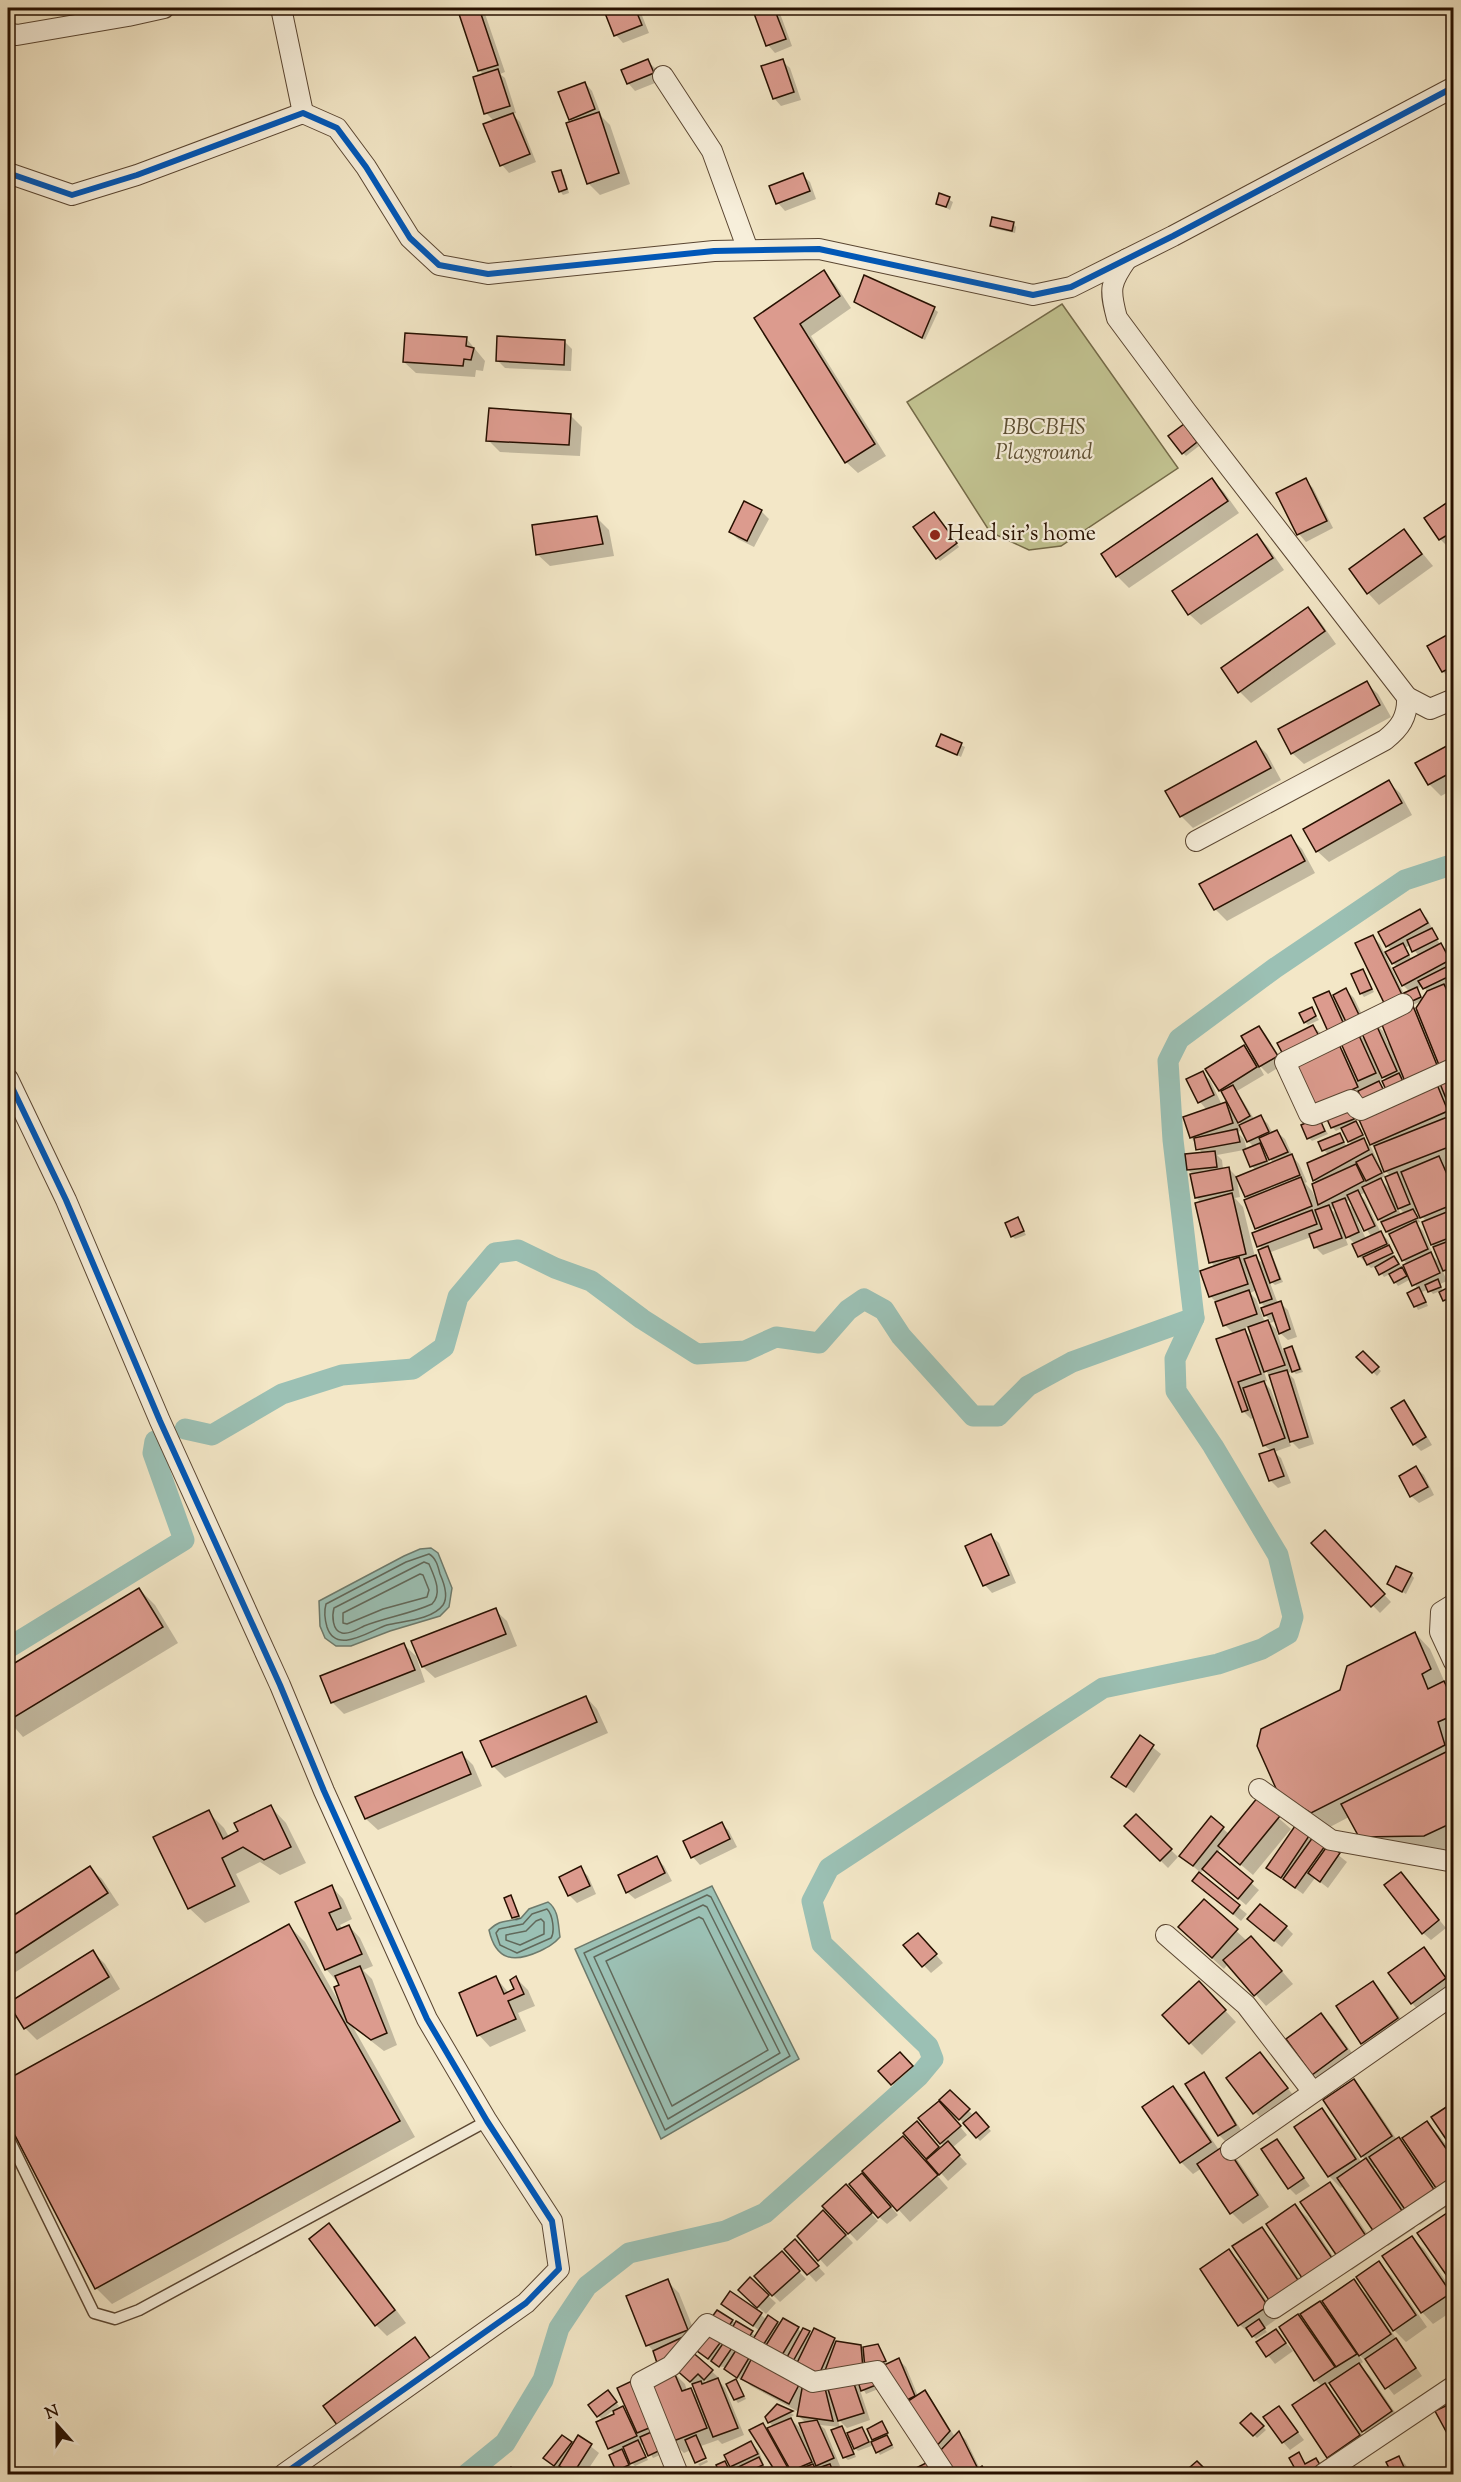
<svg xmlns="http://www.w3.org/2000/svg" width="1461" height="2482" viewBox="0 0 1461 2482" font-family="'Sorts Mill Goudy',serif">
  <style>
    .green { fill: #c2c391; stroke: #746a48; stroke-width: 1.5 }
    .water { fill: #9bc0b4; stroke: #6d7a6c; stroke-width: 1.5 }
    .shadow { fill: #0003; fill-rule: evenodd }
    .lines { fill: none; stroke-linecap: round; stroke-linejoin: round }
    .shore { stroke: #61685a; stroke-width: 1.5 }
    .canal { stroke: #9bc0b4; stroke-width: 21 }
    .building { fill: #dc9b8e; stroke: #271000; stroke-width: 1.5 }
    .service-casing { stroke: #5a4632; stroke-width: 13 }
    .minor-casing { stroke: #5a4632; stroke-width: 22 }
    .service { stroke: #f7efdb; stroke-width: 10 }
    .minor { stroke: #f7efdb; stroke-width: 20 }
    .cycleway-casing { stroke: #f7efdb; stroke-width: 10 }
    .cycleway { stroke: #0057b8; stroke-width: 6 }
    .poi-dot { fill: #8f2418; stroke: #f7efdb; stroke-width: 2 }
    .labels { text-anchor: middle; dominant-baseline: central; stroke-width: 4.5; stroke-linejoin: round; paint-order: stroke }
    .park-label { font-size: 22px; font-style: italic; fill: #5d4f33; stroke: #f7efdb }
    .poi-label { font-size: 22px; fill: #271000; stroke: #f7efdb; text-anchor: start }
  </style>
  <rect width="100%" height="100%" fill="#f3e7c7"/>
  <filter id="stains"><feTurbulence type="fractalNoise" baseFrequency=".00333" numOctaves="4"/><feColorMatrix values="0 0 0 0 .2 0 0 0 0 .09 0 0 0 0 .02 0 0 0 .5 -.17"/></filter>
  <radialGradient id="worn" r=".72"><stop offset=".6" stop-color="#630" stop-opacity="0"/><stop offset="1" stop-color="#630" stop-opacity=".3"/></radialGradient>
  <!-- green -->
  <path class="green" d="M1062,304l116,164 -117,78 -32,4 -39,-18 -83,-130z"/>
  <!-- water -->
  <g class="water">
    <path d="M431,1548l7,5 14,35 -3,19 -9,9 -50,15 -39,15h-15l-11,-8 -5,-12 -1,-25 85,-45 16,-7z"/>
    <path d="M712,1886l87,173 -138,80 -86,-190z"/>
    <path d="M548,1902c11,8 10,22 12,35 -6,7 -12,10 -20,14 -26,12 -44,10 -51,-21 13,-12 17,-7 32,-12l8,-9z"/>
  </g>
  <!-- shadow -->
  <g class="shadow">
    <path d="M459,8h24l22,64 -5,2 5,4 11,35 -4,1 8,8 16,40 -27,11 -7,-8 -8,-44 -8,-8 -2,-38 -4,-4z"/>
    <path d="M605,8h34l10,25 -26,10 -7,-8z"/>
    <path d="M753,8h25l14,38 -17,7 -7,-8z"/>
    <path d="M647,61l8,7 5,13 -25,10 -7,-8z"/>
    <path d="M782,61l8,7 11,32 -20,6 -7,-8z"/>
    <path d="M585,83l7,8 10,26 8,8 20,59 -30,11 -12,-12 -15,-61 -3,-3z"/>
    <path d="M560,172l4,3 5,18 -6,2 -3,-4z"/>
    <path d="M802,175l8,7 6,17 -31,12 -7,-8z"/>
    <path d="M940,195l13,7 -3,8 -13,-7z"/>
    <path d="M1013,223l3,4 -1,6 -20,-4 -4,-4z"/>
    <path d="M823,272l12,12 16,24 -40,28 75,120 -28,17 -12,-11 -90,-143z"/>
    <path d="M855,302l79,7 4,3 -13,28z"/>
    <path d="M466,338l19,23 -2,10 -7,-1 -1,7 -59,-4 -12,-11z"/>
    <path d="M565,342l7,7 -1,22 -66,-3 -8,-8z"/>
    <path d="M570,415l12,12 -2,29 -80,-4 -12,-12z"/>
    <path d="M1187,429l12,17 -13,10 -3,-3z"/>
    <path d="M1212,480l12,12 15,21 -110,75 -12,-12 -14,-21z"/>
    <path d="M1305,480l8,8 20,40 -27,14 -7,-8 -21,-40z"/>
    <path d="M1454,500v50l-2,1 -12,-12 -14,-21z"/>
    <path d="M761,511l8,8 -15,28 -16,-8 -8,-7z"/>
    <path d="M937,517l22,30 -19,14 -3,-3z"/>
    <path d="M597,518l12,12 5,26 -64,10 -12,-11z"/>
    <path d="M1404,531l29,35 -54,39 -11,-12z"/>
    <path d="M1257,535l11,12 16,23 -83,55 -12,-11z"/>
    <path d="M1308,609l11,11 17,24 -85,59 -11,-11z"/>
    <path d="M1454,633v49l-11,-10z"/>
    <path d="M1366,683l12,11 13,23 -87,47 -12,-11z"/>
    <path d="M942,736l23,11 -4,10 -23,-11z"/>
    <path d="M1256,743l11,11 14,26 -88,48 -12,-12z"/>
    <path d="M1454,744v45l-13,7 -12,-12z"/>
    <path d="M1388,782l12,11 12,22 -83,47 -12,-11z"/>
    <path d="M1290,837l12,12 13,24 -88,48 -12,-12z"/>
    <path d="M1419,911l8,7 12,25 9,9 6,10v8l-6,3 4,6 -9,5 11,11v166l-9,3 9,13v103l-13,-13 6,14 -7,3 3,7 8,-3 3,3v9l-7,3 -7,-12 -7,3 -4,-5 -7,3 6,14 -10,4 -9,-16 9,-5 -7,-10 -13,7 -8,-12 -6,3 -8,-11 -5,2 -12,-12 -4,-12 -12,-12 5,13 -25,10 -7,-7 -5,-11 -40,15 12,30 -8,3 -6,-5 9,24 2,-1 8,7 9,27 -9,3 -8,-7 -4,-12 -6,2 6,6 7,22 9,-3 3,3 8,21 -7,2 -7,-7 2,5 -3,1 6,6 20,65 -15,5 -11,-11 3,8 -17,6 7,6 10,25 -13,5 -7,-7 -10,-26 10,-4 -7,-6 -9,-28 -4,2 -8,-8 -25,-71 16,-6 -9,-9 -8,-22 -7,-7 5,-29 -4,-5 -10,-59 -5,-6 -2,-22 -6,-5 14,-17 -11,-16 16,-27 -7,-8 -12,-22 14,-7 8,7 12,25 4,-1 6,7 -7,-16 -5,-5 23,-43 11,11 5,-31 7,8 18,29 -16,10 -10,-10 6,11 -27,16 17,28 6,-3 8,8 5,10 4,-2 8,7 8,18 6,7 8,18 -2,1 7,8 4,9 2,-1 -1,-16 -3,-3 15,-25 -5,-5 15,-16 8,13 5,-2 -10,-17 -6,3 -4,-4 -19,-100 35,27 -19,-61 4,4 13,-7 8,8 14,29 7,-3 8,7 5,12 2,-1 5,-27 -22,-78 7,7 24,50 6,-2 -7,-7 -6,-18 -4,-4 -1,-13 -5,-4zM1410,945l9,11 -7,4 -7,-12zM1423,986l5,6 -5,8 -7,-11zM1407,999l6,6 9,-4 -2,14zM1362,1030l6,13 -11,-11zM1379,1074l8,6 21,10 -5,-11 13,13 -45,52 6,6 8,21 6,5 2,16 -13,-13 5,-3 -14,-29 -8,-7 2,-2 -13,-26 35,-15 -9,-15 4,-2zM1236,1118l6,7 6,16 6,6 -7,3 -3,-11 -7,-7 3,-1zM1244,1150l8,16 4,5 -10,26 3,3 8,28 3,4 -6,2 8,16 3,15 -10,-8 -12,-50 -8,-9 5,-1 -4,-21 -8,-8 -5,1 -1,-9 -5,-5zM1265,1154l9,9 -4,2zM1366,1192l13,27 28,46 3,12 -16,-20 -6,-17 -7,-7 -16,-33 -5,-5zM1351,1199l5,12 -10,-9zM1397,1206l8,8 -4,1zM1335,1208l4,9 -8,-8zM1419,1211l7,11 6,22 11,22 -9,-9 -11,-26 -7,-8 4,-1 -5,-10zM1361,1221l10,15 -5,3 -8,-17zM1257,1290l4,13 5,5 -1,7 6,6 -6,2 -9,-24 -6,-6zM1249,1326l6,15 -12,-12zM1263,1368l8,9 14,43 -3,1 -11,-31 -7,-8 3,-1z"/>
    <path d="M1363,970l11,22 -10,5 -3,-4z"/>
    <path d="M1311,1009l8,11 -11,5 -3,-3z"/>
    <path d="M1319,1119l9,15 -16,7 -3,-3z"/>
    <path d="M1018,1219l8,16 -11,4 -3,-3z"/>
    <path d="M1363,1353l18,18 -4,5 -19,-19z"/>
    <path d="M1404,1402l7,8 21,35 -11,6 -7,-7z"/>
    <path d="M1416,1468l8,7 10,20 -15,8 -8,-7z"/>
    <path d="M1325,1532l66,70 -11,11 -67,-70z"/>
    <path d="M991,1536l8,7 17,40 -24,10 -7,-8 -18,-39z"/>
    <path d="M1411,1574l3,4 -8,16 -17,-10z"/>
    <path d="M139,1589l16,16 23,38 -155,94 -15,-17v-51z"/>
    <path d="M495,1610l12,11 10,25 -82,32 -12,-11z"/>
    <path d="M1415,1633l15,16 16,36 8,8v152l-14,6 -64,1 -27,-35 -21,11 -33,-20 46,-117z"/>
    <path d="M404,1645l12,11 9,26 -81,32 -12,-12z"/>
    <path d="M586,1697l11,12 11,24 -103,45 -12,-12z"/>
    <path d="M1140,1737l21,17 -27,39 -21,-16z"/>
    <path d="M461,1753l12,12 9,21 -104,44 -12,-11 -9,-21z"/>
    <path d="M1258,1800l33,29 -38,46 -32,-27 -4,5 42,37 -13,15 -42,-36 -5,6 48,39 -6,7 -47,-40 7,-8 -20,-17 30,-38 18,16z"/>
    <path d="M271,1807l15,16 20,40 -26,12 -20,-13 -24,12 14,28 -45,21 -16,-15 19,-96 16,16 5,9 11,-5z"/>
    <path d="M1136,1816l42,41 -10,11 -42,-42z"/>
    <path d="M722,1824l7,7 8,16 -37,18 -7,-8 -8,-15z"/>
    <path d="M1295,1829l31,20 2,-2 19,15 -19,26 -13,-10 -12,16 -35,-26z"/>
    <path d="M656,1858l8,8 8,15 -37,18 -8,-7z"/>
    <path d="M90,1868l12,11 17,26 -111,72v-56z"/>
    <path d="M580,1868l8,8 8,18 -19,9 -8,-8z"/>
    <path d="M1401,1874l45,54 -15,12 -8,-7z"/>
    <path d="M332,1887l11,12 9,20 -12,6 2,4 7,-3 11,12 13,28 -10,4 9,9 25,66 -13,6 -31,-24 62,110 -303,167 -16,-16 -88,-169v-38l281,-155 16,16 34,60h2v-16l-15,-17 -29,-67z"/>
    <path d="M510,1896l11,23 -5,2 -3,-4z"/>
    <path d="M1204,1901l43,40 16,8 30,35 -27,22 -38,-42 -4,5 -33,-30z"/>
    <path d="M1257,1927h29l7,7 -11,13z"/>
    <path d="M925,1942l18,21 -12,10 -26,-27z"/>
    <path d="M1424,1949l29,37 -34,25 -7,-8z"/>
    <path d="M93,1952l12,12 15,25 -83,51 -12,-12z"/>
    <path d="M496,1978l13,15 7,-3v-12l12,12 7,16 -17,7 8,18 -36,16 -11,-12z"/>
    <path d="M1199,1983l37,39 -34,33 -38,-39z"/>
    <path d="M1373,1983l11,12 25,35 -36,24 -11,-11z"/>
    <path d="M1321,2015l12,12 25,34 -33,25 -12,-12z"/>
    <path d="M1260,2054l38,47 -32,24 -38,-47z"/>
    <path d="M907,2061l12,13 -19,18 -19,-21z"/>
    <path d="M1204,2074l7,8 32,51 -16,10 -8,-8 -32,-51z"/>
    <path d="M1354,2081l11,12 32,47 15,13 15,-30 12,12 15,21v40l-5,3 -15,-13 14,20 -28,19 -15,-16 10,19 -27,18 -11,-12 -33,-48 -3,2 -12,-12 -33,-49 26,-17 11,11 29,42 4,-3 -4,-4zM1377,2166l7,10 -1,1 -9,-9z"/>
    <path d="M1173,2088l11,11 35,51 5,-3 12,11 33,49 -26,17 -11,-11 -30,-45 -9,6 -12,-12 -37,-55z"/>
    <path d="M950,2092l22,22 -6,5 2,2 11,-3 12,13 -11,10 -38,-41z"/>
    <path d="M946,2110l21,25 -15,13 15,16 -19,17 -42,-48 18,-2 16,19 4,-4 -24,-27z"/>
    <path d="M1277,2141l33,45 -14,9 -7,-7z"/>
    <path d="M914,2149l34,39 -38,34 -46,-50z"/>
    <path d="M869,2182l29,33 -11,9 -8,-7z"/>
    <path d="M1330,2184l11,11 38,56 -27,19 -12,-12z"/>
    <path d="M853,2194l25,27 -21,20 -33,-35z"/>
    <path d="M1295,2206l12,11 37,56 -27,18 -11,-11z"/>
    <path d="M831,2219l22,24 -26,24 -28,-31z"/>
    <path d="M329,2225l12,12 65,86 -19,13 -11,-11z"/>
    <path d="M1261,2228l12,12 38,55 -27,19 -12,-12z"/>
    <path d="M1412,2238l12,11 30,44v17l-21,14 -11,-12z"/>
    <path d="M786,2249h16l23,25 -9,8z"/>
    <path d="M1229,2251l12,11 37,56 -14,10 3,4 -11,7 -16,-14z"/>
    <path d="M789,2261l17,18 -26,23 -7,-7z"/>
    <path d="M1379,2263l12,12 36,52 -21,15 -12,-12 -13,-20 -3,2 44,64 -28,19 -24,-31 -12,-10 5,8 -4,3 11,11 33,48 -28,18 -11,-11 -33,-49 -6,4 11,11 35,50 -31,21 -12,-11 -6,-71 -7,-6 -17,-64 11,11 11,-24 11,11 23,-33 15,16z"/>
    <path d="M750,2279l26,24 -10,11 -26,-24z"/>
    <path d="M667,2281l12,12 16,40 13,-3 44,32 72,24 6,7 2,-11 -124,-57 -8,-8 3,-3 8,8 7,-10 38,24 4,-5 -37,-27 38,11 6,5 31,9 4,4h7l3,3 48,11 5,5 12,-7 11,20 11,-5 7,7 12,29 7,-4 7,8 23,37 4,-4 7,7 14,29 7,5h-34l-71,-107 -31,12 8,8 11,33 -23,8 -10,-10 3,9 -20,-2 5,4 15,37 -7,3 2,5h-56l-28,-43 11,-6 5,5 7,-3 -5,-5 9,-16 16,9 -5,3 10,9 4,8 2,-1 1,-11 -7,-7 1,-11 -3,6 -46,-25 -9,-8 -1,2 -17,-13 -8,-1 -20,-17 -4,4 27,25 -1,2 7,8 19,47 -22,9 -4,-4 -17,6 5,11 -10,4 -5,-11 -7,3 -12,-11 -5,-67 -12,-22 -7,-8 -20,-48zM678,2370l16,15 6,14 -10,-9 -3,1 -2,-7 -11,-11zM706,2380l3,3 -10,4z"/>
    <path d="M1276,2331l17,20 -18,13 -17,-21z"/>
    <path d="M414,2339l29,34 -90,67 -11,-12z"/>
    <path d="M880,2379l3,8 -17,7 -6,-11z"/>
    <path d="M736,2381l10,18 -8,4 -3,-4z"/>
    <path d="M619,2389l48,63 -14,6 -9,-15 -3,2 7,15 -13,6 -8,-8 5,11 -12,4 -3,-3 -2,-16 -5,-6 6,-34 7,-6 8,8z"/>
    <path d="M611,2396l8,10 -17,13 -4,-3z"/>
    <path d="M1279,2408l25,32 -14,10 -7,-8z"/>
    <path d="M1251,2415l15,15 -9,8 -14,-15z"/>
    <path d="M882,2423l12,25 -14,7 -6,-10 -16,6 -8,-8 6,14 -8,3 -4,-3 -3,-29 5,7 16,-7 9,16 5,-2 -7,-13z"/>
    <path d="M562,2437l11,9 6,-9 20,16 -14,21h-14l-11,-9 -2,3 -9,-7z"/>
    <path d="M751,2443l8,8 7,20 4,3h-34l-10,-18z"/>
    <path d="M1399,2458l7,7 4,9h-17l-5,-11z"/>
    <path d="M707,2460l1,2 -8,4 -2,-2z"/>
    <path d="M930,2463l6,11h-17l-3,-4z"/>
    <path d="M1197,2463l8,11h-21z"/>
    <path d="M651,2470l4,4h-13z"/>
  </g>
  <g class="lines">
    <!-- shore -->
    <g class="shore">
      <path d="M429,1554c7,4 9,12 11,20 4,9 9,22 3,31 -11,15 -40,16 -56,20 -18,6 -51,30 -60,2 -2,-7 -3,-16 -1,-23l80,-42z"/>
      <path d="M424,1562l5,2c5,12 14,29 3,40 -22,10 -45,13 -68,22 -6,3 -15,9 -22,7 -10,-2 -10,-18 -8,-25z"/>
      <path d="M420,1574l3,1 6,15 -2,7 -44,12 -36,15 -4,-1v-10z"/>
      <path d="M707,1895l4,2 79,159 -125,74 -81,-177z"/>
      <path d="M703,1905l4,2 73,146 -112,66 -74,-162z"/>
      <path d="M547,1909c6,6 8,23 4,29l-34,15 -17,-8 -4,-12 3,-4 24,-5 9,-10z"/>
      <path d="M699,1917l4,2 65,131 -96,56 -66,-145z"/>
      <path d="M541,1919l3,3v12l-24,11 -14,-5v-5l20,-4 10,-10z"/>
    </g>
    <!-- canal -->
    <g class="canal">
      <path d="M185,1429l27,6 70,-41 60,-19 71,-6 31,-22 14,-50 37,-44 23,-3 37,18 36,13 51,38 55,35 48,-3 31,-14 43,6 29,-33 16,-11 20,11 17,26 72,80h25l30,-30 44,-24 122,-44 -21,-178 -5,-79 11,-22 96,-71 130,-88 49,-16"/>
      <path d="M8,1648l176,-108 -31,-87 2,-12"/>
      <path d="M467,2474l38,-31 38,-63 16,-52 28,-42 42,-33 96,-22 40,-18 153,-136 15,-18 -5,-13 -106,-102 -10,-43 17,-33 274,-180 115,-24 44,-15 26,-15 5,-17 -15,-62 -65,-109 -37,-55 -1,-32 19,-41"/>
    </g>
  </g>
  <!-- building -->
  <g class="building">
    <path d="M457,8h22l19,57 -20,6z"/>
    <path d="M603,8h32l7,17 -28,11z"/>
    <path d="M752,8h22l12,31 -20,7z"/>
    <path d="M648,59l6,14 -27,11 -6,-14z"/>
    <path d="M783,59l11,33 -21,7 -12,-33z"/>
    <path d="M498,69l12,37 -26,8 -11,-37z"/>
    <path d="M585,82l10,27 -26,11 -11,-28z"/>
    <path d="M599,112l20,61 -32,11 -21,-61z"/>
    <path d="M513,113l17,41 -30,12 -17,-42z"/>
    <path d="M561,170l6,19 -8,3 -7,-20z"/>
    <path d="M803,173l7,18 -34,13 -7,-18z"/>
    <path d="M939,193l11,4 -4,10 -10,-3z"/>
    <path d="M992,217l22,5 -2,9 -22,-5z"/>
    <path d="M824,270l16,26 -40,28 75,120 -30,19 -91,-145z"/>
    <path d="M864,275l71,32 -13,31 -68,-36z"/>
    <path d="M405,333l62,4 -1,9 8,2 -3,12 -7,-1 -1,7 -60,-4z"/>
    <path d="M497,336l68,4 -1,25 -68,-4z"/>
    <path d="M489,408l82,6 -2,31 -83,-4z"/>
    <path d="M1184,424l13,18 -15,12 -14,-18z"/>
    <path d="M1212,478l16,23 -112,76 -15,-23z"/>
    <path d="M1306,478l21,43 -30,14 -21,-42z"/>
    <path d="M1454,498v33l-15,9 -15,-22z"/>
    <path d="M744,501l18,9 -15,31 -18,-9z"/>
    <path d="M934,512l23,31 -21,16 -23,-32z"/>
    <path d="M597,516l6,28 -67,11 -4,-30z"/>
    <path d="M1404,529l18,25 -55,40 -18,-25z"/>
    <path d="M1257,534l16,24 -85,57 -16,-24z"/>
    <path d="M1308,607l17,24 -87,62 -17,-25z"/>
    <path d="M1454,631v35l-12,6 -15,-26z"/>
    <path d="M1367,681l13,24 -89,49 -13,-25z"/>
    <path d="M941,734l21,9 -5,12 -21,-9z"/>
    <path d="M1256,741l15,27 -91,49 -15,-26z"/>
    <path d="M1454,742v29l-26,14 -13,-22z"/>
    <path d="M1389,780l13,23 -86,49 -13,-23z"/>
    <path d="M1291,835l14,26 -91,49 -15,-26z"/>
    <path d="M1420,909l8,14 -42,24 -8,-15z"/>
    <path d="M1432,928l6,11 -26,13 -5,-12z"/>
    <path d="M1373,935l32,66 -18,8 -32,-66z"/>
    <path d="M1403,943l6,12 -17,9 -7,-12z"/>
    <path d="M1441,943l9,17 -48,26 -9,-18z"/>
    <path d="M1446,967l4,9 -27,13 -5,-8z"/>
    <path d="M1363,969l9,20 -12,5 -9,-20z"/>
    <path d="M1454,976v21l-7,-18z"/>
    <path d="M1444,984l10,22v59l-13,5 -25,-62 11,-17z"/>
    <path d="M1417,987l4,10 -13,6 -4,-10z"/>
    <path d="M1346,988l15,31 -13,7 -15,-31z"/>
    <path d="M1329,991l17,38 -16,7 -17,-38z"/>
    <path d="M1413,1006l26,64 -33,14 -26,-64z"/>
    <path d="M1312,1007l4,9 -12,7 -5,-10z"/>
    <path d="M1375,1022l22,49 -15,7 -22,-49z"/>
    <path d="M1313,1025l8,15 -36,18 -8,-15z"/>
    <path d="M1259,1026l19,30 -19,11 -18,-31z"/>
    <path d="M1357,1031l19,42 -18,8 -19,-42z"/>
    <path d="M1338,1042l20,45 -45,21 -21,-45z"/>
    <path d="M1244,1045l13,22 -38,24 -14,-22z"/>
    <path d="M1203,1071l11,24 -16,8 -12,-24z"/>
    <path d="M1399,1073l6,13 -17,8 -6,-13z"/>
    <path d="M1454,1075v35l-3,1 -12,-30z"/>
    <path d="M1379,1081l6,12 -22,10 -5,-12z"/>
    <path d="M1436,1082l12,29 -78,34 -13,-30z"/>
    <path d="M1233,1085l17,31 -12,7 -17,-32z"/>
    <path d="M1226,1102l7,21 -43,15 -7,-21z"/>
    <path d="M1349,1107l5,12 -23,9 -5,-11z"/>
    <path d="M1261,1115l8,17 -22,10 -8,-17z"/>
    <path d="M1450,1116l4,8v21l-70,27 -10,-26z"/>
    <path d="M1319,1117l6,14 -18,8 -6,-14z"/>
    <path d="M1356,1121l7,14 -15,7 -7,-14z"/>
    <path d="M1237,1129l3,13 -44,8 -2,-12z"/>
    <path d="M1277,1130l11,22 -19,8 -10,-22z"/>
    <path d="M1340,1133l4,9 -22,9 -4,-9z"/>
    <path d="M1364,1138l5,12 -56,31 -6,-18z"/>
    <path d="M1260,1143l7,18 -17,6 -7,-17z"/>
    <path d="M1215,1151l2,16 -30,3 -2,-16z"/>
    <path d="M1292,1154l8,21 -55,22 -9,-20z"/>
    <path d="M1372,1154l10,19 -16,8 -10,-19z"/>
    <path d="M1439,1156l11,25 4,-2v25l-34,14 -19,-46z"/>
    <path d="M1356,1164l8,17 -46,24 -6,-21z"/>
    <path d="M1229,1167l4,23 -38,8 -5,-24z"/>
    <path d="M1397,1172l13,32 -12,5 -13,-32z"/>
    <path d="M1301,1177l11,29 -57,23 -11,-29z"/>
    <path d="M1381,1178l15,33 -18,9 -16,-33z"/>
    <path d="M1358,1190l17,36 -11,5 -17,-36z"/>
    <path d="M1232,1193l14,61 -37,9 -14,-60z"/>
    <path d="M1345,1198l14,34 -13,6 -14,-35z"/>
    <path d="M1329,1205l13,33 -28,10 -5,-14 13,-5 -7,-19z"/>
    <path d="M1413,1209l5,9 -32,14 -5,-10z"/>
    <path d="M1454,1209v27l-23,9 -9,-23z"/>
    <path d="M1312,1210l5,14 -60,23 -5,-14z"/>
    <path d="M1018,1217l6,14 -13,6 -6,-14z"/>
    <path d="M1416,1221l12,28 -26,12 -13,-27z"/>
    <path d="M1381,1231l6,13 -29,13 -6,-13z"/>
    <path d="M1454,1239v28l-11,4 -10,-24z"/>
    <path d="M1389,1245l4,8 -26,12 -4,-8z"/>
    <path d="M1268,1246l12,33 -10,4 -12,-33z"/>
    <path d="M1431,1252l9,21 -28,13 -9,-21z"/>
    <path d="M1256,1255l16,44 -12,4 -16,-44z"/>
    <path d="M1394,1256l5,8 -20,11 -4,-8z"/>
    <path d="M1239,1257l9,27 -39,13 -9,-26z"/>
    <path d="M1402,1267l5,9 -13,7 -5,-9z"/>
    <path d="M1438,1279l3,8 -13,5 -3,-7z"/>
    <path d="M1451,1286l3,10 -11,5 -4,-9z"/>
    <path d="M1419,1287l7,15 -12,5 -7,-14z"/>
    <path d="M1249,1290l8,24 -34,12 -8,-24z"/>
    <path d="M1281,1301l9,28 -11,5 -7,-21 -8,3 -3,-8z"/>
    <path d="M1268,1320l17,45 -21,7 -16,-45z"/>
    <path d="M1245,1329l16,45 -23,8 10,28 -6,2 -26,-73z"/>
    <path d="M1292,1346l8,23 -8,3 -8,-23z"/>
    <path d="M1363,1351l16,16 -7,6 -16,-16z"/>
    <path d="M1287,1370l21,67 -18,5 -21,-67z"/>
    <path d="M1264,1381l21,57 -22,8 -20,-58z"/>
    <path d="M1404,1400l22,37 -13,8 -22,-37z"/>
    <path d="M1274,1449l10,27 -15,5 -10,-27z"/>
    <path d="M1416,1466l12,21 -18,10 -11,-21z"/>
    <path d="M1325,1530l60,64 -14,13 -60,-64z"/>
    <path d="M991,1534l18,41 -26,11 -18,-40z"/>
    <path d="M1396,1566l16,7 -10,19 -15,-8z"/>
    <path d="M139,1588l24,39 -155,94v-54z"/>
    <path d="M496,1608l10,26 -84,33 -11,-26z"/>
    <path d="M1415,1632l16,37 -9,5 6,15 16,-8 10,22v12l-16,7 7,23 -134,68 -33,-20 -21,-47 4,-17 79,-39 7,-24z"/>
    <path d="M404,1643l11,27 -84,33 -11,-27z"/>
    <path d="M586,1696l11,26 -105,45 -12,-26z"/>
    <path d="M1140,1735l14,10 -28,42 -15,-10z"/>
    <path d="M1454,1748v74l-30,14 -65,1 -18,-33z"/>
    <path d="M462,1752l9,22 -106,45 -10,-22z"/>
    <path d="M1258,1797l22,19 -40,49 -22,-19z"/>
    <path d="M271,1805l20,42 -27,13 -21,-13 -21,11 13,28 -47,23 -35,-72 56,-27 14,29 15,-8 -4,-8z"/>
    <path d="M1136,1814l36,35 -12,12 -36,-35z"/>
    <path d="M1211,1816l13,11 -31,39 -14,-10z"/>
    <path d="M722,1822l8,17 -39,19 -8,-17z"/>
    <path d="M1295,1826l14,10 -28,42 -15,-10z"/>
    <path d="M1313,1837l12,9 -30,42 -12,-9z"/>
    <path d="M1328,1845l12,8 -20,29 -12,-9z"/>
    <path d="M1217,1851l36,30 -15,18 -36,-30z"/>
    <path d="M657,1856l8,17 -39,20 -8,-18z"/>
    <path d="M90,1866l18,27 -100,65v-39z"/>
    <path d="M581,1866l9,20 -22,10 -9,-19z"/>
    <path d="M1199,1872l41,33 -7,9 -41,-33z"/>
    <path d="M1401,1872l38,48 -17,14 -38,-49z"/>
    <path d="M332,1885l9,23 -12,5 8,17 12,-5 13,29 -37,16 -30,-68z"/>
    <path d="M511,1895l8,21 -7,2 -8,-20z"/>
    <path d="M1204,1899l34,30 -26,29 -34,-31z"/>
    <path d="M1260,1904l27,22 -13,15 -27,-22z"/>
    <path d="M289,1924l111,197 -305,168 -87,-167v-43z"/>
    <path d="M918,1933l19,21 -15,13 -19,-22z"/>
    <path d="M1251,1936l31,35 -28,25 -31,-36z"/>
    <path d="M1424,1947l22,31 -35,26 -23,-31z"/>
    <path d="M93,1950l16,27 -85,52 -16,-26z"/>
    <path d="M360,1966l27,67 -16,7 -24,-18 -13,-35 5,-2 -4,-9z"/>
    <path d="M496,1976l8,18 10,-5 -4,-9 6,-4 8,18 -16,7 8,18 -39,17 -18,-43z"/>
    <path d="M1199,1981l27,29 -37,34 -27,-29z"/>
    <path d="M1373,1981l25,37 -37,26 -25,-38z"/>
    <path d="M1321,2013l26,36 -35,26 -26,-36z"/>
    <path d="M900,2052l13,14 -22,19 -13,-14z"/>
    <path d="M1260,2052l28,36 -35,26 -27,-36z"/>
    <path d="M1204,2072l32,53 -18,11 -33,-52z"/>
    <path d="M1354,2079l38,57 -31,21 -38,-57z"/>
    <path d="M1173,2086l38,56 -31,21 -38,-56z"/>
    <path d="M950,2090l20,19 -11,11 -20,-20z"/>
    <path d="M939,2101l22,25 -21,18 -22,-26z"/>
    <path d="M1454,2102v49l-23,-34z"/>
    <path d="M1322,2108l34,51 -28,18 -34,-50z"/>
    <path d="M976,2112l13,15 -13,11 -13,-15z"/>
    <path d="M917,2121l22,26 -13,12 -23,-26z"/>
    <path d="M1427,2121l27,39v16l-18,12 -34,-50z"/>
    <path d="M903,2136l35,39 -41,36 -35,-40z"/>
    <path d="M1399,2137l38,57 -29,20 -39,-57z"/>
    <path d="M1277,2139l27,39 -16,11 -27,-40z"/>
    <path d="M948,2141l12,14 -21,20 -13,-15z"/>
    <path d="M1225,2145l33,50 -28,19 -33,-50z"/>
    <path d="M1366,2158l39,57 -29,20 -39,-57z"/>
    <path d="M862,2173l29,34 -13,11 -29,-34z"/>
    <path d="M1330,2182l38,57 -29,20 -39,-57z"/>
    <path d="M846,2184l26,29 -24,21 -26,-28z"/>
    <path d="M1295,2204l39,57 -30,20 -38,-57z"/>
    <path d="M823,2210l23,25 -28,26 -21,-25z"/>
    <path d="M1447,2213l7,10v63l-37,-53z"/>
    <path d="M329,2223l66,87 -20,16 -66,-87z"/>
    <path d="M1262,2227l38,56 -29,20 -39,-57z"/>
    <path d="M1412,2236l39,57 -30,20 -39,-57z"/>
    <path d="M795,2239l24,27 -12,9 -23,-26z"/>
    <path d="M1229,2249l39,57 -30,20 -38,-57z"/>
    <path d="M782,2251l18,20 -28,25 -18,-20z"/>
    <path d="M1379,2261l37,54 -23,16 -37,-54z"/>
    <path d="M750,2277l19,18 -12,13 -19,-18z"/>
    <path d="M668,2279l20,51 -42,16 -20,-50z"/>
    <path d="M1354,2279l37,55 -32,22 -37,-55z"/>
    <path d="M730,2291l32,22 -9,13 -32,-22z"/>
    <path d="M1320,2301l37,53 -21,13 -36,-53z"/>
    <path d="M717,2310l16,10 -8,12 -16,-11z"/>
    <path d="M1298,2314l37,53 -21,14 -35,-54z"/>
    <path d="M768,2315l10,7 -18,28 -10,-6z"/>
    <path d="M783,2318l16,9 -20,33 -16,-10z"/>
    <path d="M1259,2319l6,9 -13,9 -6,-9z"/>
    <path d="M736,2321l17,10 -7,11 -16,-10z"/>
    <path d="M708,2328l15,11 -15,20 -15,-11z"/>
    <path d="M803,2328l7,3 -18,32 -6,-4z"/>
    <path d="M814,2328l21,10 -17,39 -22,-12z"/>
    <path d="M1276,2329l10,14 -20,14 -10,-15z"/>
    <path d="M698,2330l-39,39 -6,-18z"/>
    <path d="M415,2337l17,24 -92,68 -17,-23z"/>
    <path d="M1396,2338l20,30 -31,21 -20,-30z"/>
    <path d="M726,2339l8,6 -15,22 -8,-6z"/>
    <path d="M836,2341l25,4 2,24 -40,7z"/>
    <path d="M878,2344l8,17 -21,7 -2,-21z"/>
    <path d="M690,2350l23,20 -9,10 -6,-6 -8,8 -16,-14z"/>
    <path d="M736,2350l13,8 -12,20 -13,-9z"/>
    <path d="M754,2354l48,25 -13,25 -48,-25z"/>
    <path d="M899,2358l16,38 -14,7 -21,-36z"/>
    <path d="M1359,2363l33,48 -30,21 -33,-49z"/>
    <path d="M673,2370l9,21 9,-3 16,40 -36,14 -24,-61z"/>
    <path d="M877,2374l4,9 -20,8 -3,-9z"/>
    <path d="M718,2378l20,50 -25,9 -21,-53 9,-3 1,3z"/>
    <path d="M852,2378l12,35 -26,8 -11,-35z"/>
    <path d="M736,2379l8,17 -10,4 -8,-16z"/>
    <path d="M634,2380l20,46 -17,7 -20,-45z"/>
    <path d="M803,2383l21,1 9,37 -36,-5z"/>
    <path d="M1325,2383l35,52 -33,23 -35,-53z"/>
    <path d="M608,2390l9,12 -20,15 -9,-12z"/>
    <path d="M925,2390l25,41 -16,18 -29,-46z"/>
    <path d="M1454,2402v44l-19,-35z"/>
    <path d="M777,2404l16,7 -25,12 -3,-6z"/>
    <path d="M623,2406l14,30 -29,13 -12,-27 18,-8 -1,-3z"/>
    <path d="M1279,2406l19,26 -16,11 -19,-26z"/>
    <path d="M1251,2413l13,13 -11,10 -13,-13z"/>
    <path d="M791,2418l21,44 -21,9 -24,-43z"/>
    <path d="M817,2420l17,38 -18,8 -17,-43z"/>
    <path d="M882,2421l6,12 -16,7 -5,-11z"/>
    <path d="M763,2423l26,47 -12,4 -28,-44z"/>
    <path d="M842,2426l12,28 -11,4 -12,-28z"/>
    <path d="M862,2427l7,15 -15,7 -7,-16z"/>
    <path d="M656,2430l9,18 -17,8 -8,-19z"/>
    <path d="M959,2431l18,36 -10,7h-16l-14,-20z"/>
    <path d="M562,2435l10,7 -18,24 -11,-8z"/>
    <path d="M578,2435l14,9 -19,30 -14,-8z"/>
    <path d="M696,2435l10,23 -11,5 -10,-23z"/>
    <path d="M887,2435l5,10 -16,8 -5,-11z"/>
    <path d="M638,2440l8,17 -16,7 -7,-17z"/>
    <path d="M751,2441l7,13 -28,13 -6,-12z"/>
    <path d="M622,2449l7,16 -13,6 -7,-16z"/>
    <path d="M1299,2452l6,12 11,-6 7,12 -9,4h-16l-9,-16z"/>
    <path d="M1399,2456l8,18h-15l-6,-12z"/>
    <path d="M759,2457l4,8 -20,9h-9l-2,-4z"/>
    <path d="M725,2461l6,13h-11l-4,-9z"/>
    <path d="M930,2461l5,8 -10,5h-8l-3,-5z"/>
    <path d="M1197,2461l6,6 -8,7h-13z"/>
    <path d="M813,2464l5,10h-32z"/>
    <path d="M830,2464l4,10h-14l-2,-6z"/>
    <path d="M982,2466l5,8h-16z"/>
    <path d="M511,2467l9,7h-16z"/>
  </g>
  <g class="lines">
    <defs>
      <path id="service" d="M8,2137l86,176 21,6 24,-9 348,-189"/>
      <g id="minor">
        <path d="M281,8l22,105"/>
        <path d="M8,33l9,2 111,-19 36,-8"/>
        <path d="M663,76l49,75 36,99"/>
        <path d="M8,173l64,22 65,-20 166,-62 34,15 29,39 44,71 29,27 49,9 226,-23 105,-2 214,46 38,-8 102,-51 281,-149"/>
        <path d="M1127,259c-17,24 -18,30 -10,59l69,93 221,286 23,12 24,-10"/>
        <path d="M1196,841l189,-101c15,-12 23,-23 22,-43"/>
        <path d="M1403,1004l-118,58 24,52 4,1 38,-15 6,8 4,2 93,-42"/>
        <path d="M8,1079l58,121 94,221 120,264 44,106 103,228 60,102 65,100 7,48 -33,34 -242,171"/>
        <path d="M1454,1604l-13,8 -1,20 14,30"/>
        <path d="M1259,1789l72,51 123,22"/>
        <path d="M1166,1935l80,70 67,87"/>
        <path d="M1231,2150l223,-156"/>
        <path d="M1274,2308l180,-120"/>
        <path d="M678,2474l-37,-92 30,-16 36,-42 106,58 64,-11 68,103"/>
        <path d="M1323,2474l131,-88"/>
      </g>
    </defs>
    <!-- service casing -->
    <use href="#service" class="service-casing"/>
    <!-- minor casing -->
    <use href="#minor" class="minor-casing"/>
    <!-- service -->
    <use href="#service" class="service"/>
    <!-- minor -->
    <use href="#minor" class="minor"/>
    <defs>
      <g id="cycleway">
        <path d="M8,173l64,22 65,-20 166,-62 34,15 29,39 44,71 29,27 49,9 226,-23 105,-2 214,46 38,-8 102,-51 281,-149"/>
        <path d="M8,1079l58,121 94,221 120,264 44,106 103,228 60,102 65,100 7,48 -33,34 -242,171"/>
      </g>
    </defs>
    <!-- cycleway casing -->
    <use href="#cycleway" class="cycleway-casing"/>
    <!-- cycleway -->
    <use href="#cycleway" class="cycleway"/>
  </g>
  <!-- markers -->
  <circle class="poi-dot" cx="935" cy="535" r="6"/>
  <g class="labels">
    <!-- park labels -->
    <g class="park-label">
      <text x="1044" y="429">BBCBHS<tspan x="1044" dy="25">Playground</tspan></text>
    </g>
    <!-- poi labels -->
    <g class="poi-label">
      <text x="947" y="535">Head sir's home</text>
    </g>
  </g>
  <!-- margin -->
  <rect width="1461" height="2482" fill="none" stroke="#f3e7c7" stroke-width="30"/>
  <rect x="9" y="9" width="1443" height="2464" fill="none" stroke="#271000" stroke-width="3"/>
  <rect x="15" y="15" width="1431" height="2452" fill="none" stroke="#271000" stroke-width="1.5"/>
  <!-- north arrow -->
  <g transform="translate(57 2425) rotate(339)" stroke="#f7efdb" stroke-width="4.5" paint-order="stroke">
  <path d="M0-4.5L10 22L0 15L-10 22Z" fill="#271000"/>
  <text y="-9" font-size="16" font-weight="bold" text-anchor="middle" fill="#271000">N</text>
  </g>
  <rect width="100%" height="100%" filter="url(#stains)"/>
  <rect width="100%" height="100%" fill="url(#worn)"/>
</svg>
